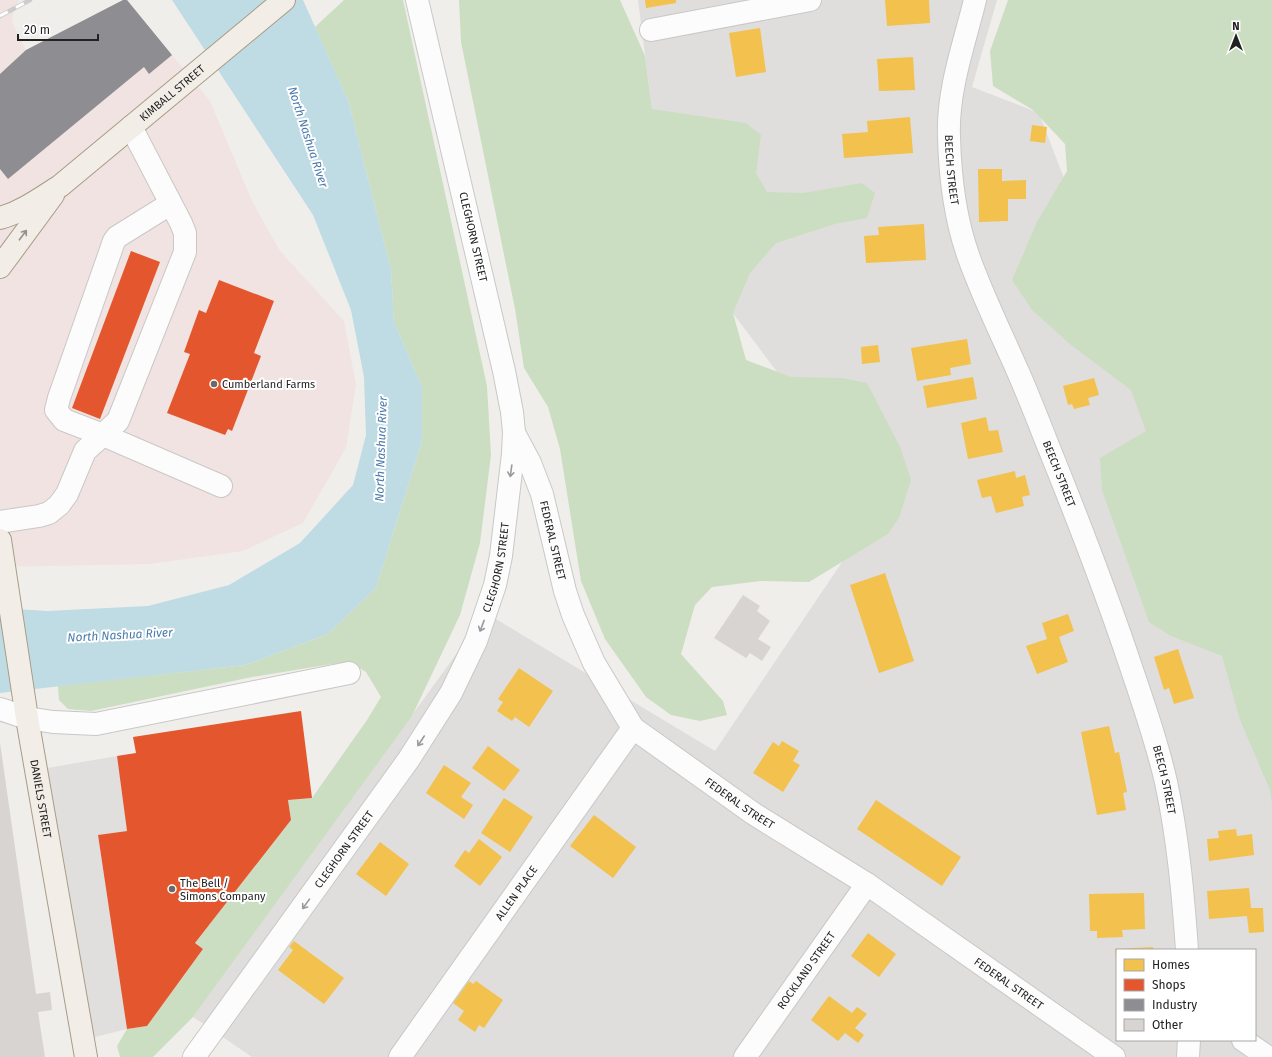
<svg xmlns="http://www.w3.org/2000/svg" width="1272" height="1057" viewBox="0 0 1272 1057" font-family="'Fira Sans',sans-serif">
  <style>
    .residential { fill: #dfdedc; fill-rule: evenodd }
    .commercial { fill: #f1e3e1 }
    .forest { fill: #cbdec1 }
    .parking { fill: #e0dfde }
    .water { fill: #bfdbe3 }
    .homes { fill: #f2c14e }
    .shops { fill: #e4572e }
    .industry { fill: #8d8d92 }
    .building { fill: #d7d4d2 }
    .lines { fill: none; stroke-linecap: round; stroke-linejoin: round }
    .minor-casing { stroke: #c9c8c7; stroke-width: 24 }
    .major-casing { stroke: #a79c86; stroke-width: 24 }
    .minor { stroke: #fdfcfc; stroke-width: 22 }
    .major { stroke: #f3ede7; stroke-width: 22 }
    .rail-casing { stroke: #ccc; stroke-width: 4.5 }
    .rail { stroke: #fff; stroke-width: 3; stroke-dasharray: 9; stroke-linecap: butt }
    .oneway { stroke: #95928e }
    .oneway2 { stroke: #9a9a9a }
    .poi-dot { fill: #6a6968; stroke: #fff; stroke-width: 1.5 }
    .labels { text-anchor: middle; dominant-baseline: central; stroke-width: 4; stroke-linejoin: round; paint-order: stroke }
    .street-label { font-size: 11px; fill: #222; stroke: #fff }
    .poi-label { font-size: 11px; fill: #222; stroke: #fff; text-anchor: start }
    .water-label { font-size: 12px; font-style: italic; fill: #4a7aab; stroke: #fff }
  </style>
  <rect width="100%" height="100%" fill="#f0eeeb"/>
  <!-- residential -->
  <path class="residential" d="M638,0h359l-25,87 67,26 108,282 125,312v350h-1020l-59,-40 293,-404 229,138 164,-244 -212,-281zM1117,950h138v90h-138z"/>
  <!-- commercial -->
  <path class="commercial" d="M0,0h19l-7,17 1,7 13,26 97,-50h4l83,101 42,100 28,50 64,70 12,64 -10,63 -43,75 -60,28 -93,13 -150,3z"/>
  <!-- forest -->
  <g class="forest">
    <path d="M344,0h59l84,386 4,69 -11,88 -20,72 -48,101 -219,301 -40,40h-33l-3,-11 10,-17 20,-3 56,-77 -8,-6 96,-123 -3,-20 24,-2 55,-78 14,-23 -15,-25 -12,-7 -22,-1 -80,13 -161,34 -23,-2 -9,-9 -1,-14 187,-21 83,-31 48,-46 46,-147v-54l-28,-65 -3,-52 -43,-170 -33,-73z"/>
    <path d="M459,0h161l25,56 7,53 94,14 15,12 -5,38 11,19 36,1 59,-10 13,10 -8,25 -32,6 -59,19 -26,30 -17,40 13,47 45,17 51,1 25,5 33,64 11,33 -12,38 -11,16 -79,48 -48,-1 -49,6 -17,18 -14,49 42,47 4,14 -27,6 -29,-6 -25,-18 -41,-58 -24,-58 -21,-132 -12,-42 -24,-39 -9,-59 -54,-267z"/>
    <path d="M1008,0h264v804l-2,-14 -30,-70 -18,-64 -51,-20 -22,-14 -47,-132 -2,-32 46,-27 -15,-41 -60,-45 -39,-35 -20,-30 25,-58 30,-51 -2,-27 -32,-34 -40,-24 -3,-35z"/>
  </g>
  <!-- parking -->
  <path class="parking" d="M117,756l10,75 -29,4 29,194 -44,11 -47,-270z"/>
  <!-- water -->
  <path class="water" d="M172,0h131l45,100 43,170 3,52 28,65v54l-46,147 -48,46 -83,31 -245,28v-85l47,3 101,-5 81,-21 71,-42 53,-58 13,-50 -2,-58 -13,-67 -38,-95z"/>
  <!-- homes -->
  <g class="homes">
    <path d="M645,0h31v3l-30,5z"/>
    <path d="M885,0h44l1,23 -43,3z"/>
    <path d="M760,28l6,44 -30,5 -7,-44z"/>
    <path d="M913,57l2,33 -36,1 -2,-32z"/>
    <path d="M910,117l3,36 -69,5 -2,-24 26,-2 -1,-11z"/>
    <path d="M1032,125l15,2 -2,16 -15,-2z"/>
    <path d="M978,169h24v12l24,-1v19h-18v22l-29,1z"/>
    <path d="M924,224l2,36 -60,3 -2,-27 15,-1 -1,-8z"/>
    <path d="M967,339l4,25 -21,4 1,7 -34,6 -6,-33z"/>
    <path d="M878,345l2,17 -18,2 -1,-17z"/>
    <path d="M973,377l4,22 -50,9 -4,-22z"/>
    <path d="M1094,378l5,17 -11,3 2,7 -16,4 -2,-5 -4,1 -5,-19z"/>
    <path d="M986,417l3,14 9,-1 5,22 -35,7 -7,-36z"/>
    <path d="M1015,471l1,7 9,-3 5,20 -8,2 2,9 -28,7 -5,-17 -9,2 -5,-18z"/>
    <path d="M885,573l29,88 -35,12 -29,-88z"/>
    <path d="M1068,614l6,17 -15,6 9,25 -31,12 -11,-28 21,-7 -5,-16z"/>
    <path d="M1178,649l16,49 -20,6 -5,-16 -5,2 -10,-33z"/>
    <path d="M519,668l34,23 -24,36 -14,-10 -3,4 -15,-10 6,-9 -5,-3z"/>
    <path d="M1109,726l6,27 4,-1 8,40 -4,1 3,17 -29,5 -16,-83z"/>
    <path d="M782,741l17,10 -6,10 7,4 -17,27 -30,-19 20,-31 6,4z"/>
    <path d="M488,746l32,24 -16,21 -32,-23z"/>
    <path d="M444,765l27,18 -10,14 12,8 -9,14 -38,-26z"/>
    <path d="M504,798l29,19 -23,35 -29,-19z"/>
    <path d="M876,800l85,57 -19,29 -85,-57z"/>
    <path d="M594,815l42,32 -23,31 -43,-32z"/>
    <path d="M1236,829l1,7 15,-2 2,21 -45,6 -2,-22 12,-1 -1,-7z"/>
    <path d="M479,839l23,18 -22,29 -26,-20 11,-16 4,3z"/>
    <path d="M380,842l29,22 -23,32 -30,-22z"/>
    <path d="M1249,888l2,20h12l1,24 -15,1 -2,-17 -38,3 -2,-28z"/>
    <path d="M1144,893l1,36 -23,1 1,7 -26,1v-7h-7l-1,-37z"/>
    <path d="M868,933l28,21 -17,23 -28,-21z"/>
    <path d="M294,941l50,37 -20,26 -46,-34 15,-20 -4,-3z"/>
    <path d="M1153,947v3h-36l-1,10 -1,-11z"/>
    <path d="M469,981l4,3 3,-3 27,19 -19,28 -5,-3 -4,7 -17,-12 6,-9 -11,-8z"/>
    <path d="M829,996l23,17 5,-6 10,7 -12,14 9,7 -6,8 -13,-10 -7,8 -27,-21z"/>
  </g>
  <!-- shops -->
  <g class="shops">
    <path d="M131,251l29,11 -60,157 -28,-11z"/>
    <path d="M219,280l55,21 -20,52 7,3 -29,75 -4,-2 -3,6 -58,-22 23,-59 -6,-2 15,-42 7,3z"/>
    <path d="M301,711l11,87 -24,2 3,20 -96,123 8,6 -56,77 -20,3 -29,-194 29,-4 -10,-75 19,-3 -3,-16z"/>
  </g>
  <!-- industry -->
  <path class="industry" d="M123,0h4l45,55 -23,19 -5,-7 -136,112 -8,-10v-95l26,-24z"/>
  <!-- building -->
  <g class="building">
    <path d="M743,595l17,11 -3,5 13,10 -12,18 13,8 -9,14 -12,-8 -4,5 -32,-20z"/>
    <path d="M0,743l36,251 14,-2 2,18 -14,2 7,45h-45z"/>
  </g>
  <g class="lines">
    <defs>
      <g id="minor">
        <path id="s1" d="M975,0c-11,45 -28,91 -26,137 1,39 6,81 19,118 14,40 34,80 51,119 10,23 19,46 28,69 30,74 59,149 84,224 13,38 26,76 35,115 12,56 17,111 21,168"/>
        <path d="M651,30l159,-30"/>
        <path d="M170,204l-53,33 -3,4 -55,157 -3,12 8,10 39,15 118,51"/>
        <path id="s2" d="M514,433l16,30 12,31 23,97 8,24 21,48 39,65 121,86 113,70 247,173"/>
        <path d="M0,522l39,-6 10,-3 10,-8 8,-11 18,-43 33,-30 67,-169v-19l-4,-10 -50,-96"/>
        <path d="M0,709l27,9 26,4 43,2 253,-51"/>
        <path d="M1243,1040l25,17"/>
        <path id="s3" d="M194,1057l215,-298 42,-66 25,-52 19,-56 6,-29 12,-102 1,-22 -2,-20 -8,-41 -87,-371"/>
        <path id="s4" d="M400,1057l233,-329"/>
        <path id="s5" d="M745,1057l122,-173"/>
        <path d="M1188,1057l1,-17"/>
      </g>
      <g id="major">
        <path id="s6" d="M0,218c22,-6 41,-20 60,-32l224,-186"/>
        <path d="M0,267l53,-72"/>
        <path id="s7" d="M0,540l27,178 59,339"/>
      </g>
    </defs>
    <!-- minor casing -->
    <use href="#minor" class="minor-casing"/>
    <!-- major casing -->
    <use href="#major" class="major-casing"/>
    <!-- minor -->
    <use href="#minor" class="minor"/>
    <!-- major -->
    <use href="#major" class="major"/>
    <defs>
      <path id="rail" d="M0,16l30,-16"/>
    </defs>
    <!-- rail casing -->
    <use href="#rail" class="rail-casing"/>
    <!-- rail -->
    <use href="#rail" class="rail"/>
  </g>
  <!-- one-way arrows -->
  <defs><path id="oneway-shaft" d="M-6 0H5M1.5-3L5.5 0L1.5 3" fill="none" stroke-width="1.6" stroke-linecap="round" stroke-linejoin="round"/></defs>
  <use class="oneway" href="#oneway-shaft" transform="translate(23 235) rotate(-53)"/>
  <g class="oneway2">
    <use href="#oneway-shaft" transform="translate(511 471) rotate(98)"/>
    <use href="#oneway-shaft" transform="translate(482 626) rotate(111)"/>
    <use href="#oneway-shaft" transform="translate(421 741) rotate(123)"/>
    <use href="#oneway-shaft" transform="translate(306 904) rotate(126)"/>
  </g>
  <!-- markers -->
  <g class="poi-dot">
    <circle cx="214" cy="384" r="4"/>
    <circle cx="172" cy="889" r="4"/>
  </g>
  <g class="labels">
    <!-- street labels -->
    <g class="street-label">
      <text stroke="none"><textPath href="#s6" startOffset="214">KIMBALL STREET</textPath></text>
      <text stroke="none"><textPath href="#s1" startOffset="173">BEECH STREET</textPath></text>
      <text transform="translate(473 237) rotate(77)">CLEGHORN STREET</text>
      <text stroke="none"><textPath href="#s1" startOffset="497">BEECH STREET</textPath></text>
      <text stroke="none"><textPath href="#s2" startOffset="115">FEDERAL STREET</textPath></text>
      <text stroke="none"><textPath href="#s3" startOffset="580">CLEGHORN STREET</textPath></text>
      <text stroke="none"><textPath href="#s1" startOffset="821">BEECH STREET</textPath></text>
      <text stroke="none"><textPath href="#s7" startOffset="262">DANIELS STREET</textPath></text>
      <text stroke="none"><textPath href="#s2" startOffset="451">FEDERAL STREET</textPath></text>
      <text stroke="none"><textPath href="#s3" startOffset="256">CLEGHORN STREET</textPath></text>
      <text stroke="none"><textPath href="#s4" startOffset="201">ALLEN PLACE</textPath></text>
      <text stroke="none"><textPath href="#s5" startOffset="106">ROCKLAND STREET</textPath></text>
      <text stroke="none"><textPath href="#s2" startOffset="775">FEDERAL STREET</textPath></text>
    </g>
    <!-- poi labels -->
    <g class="poi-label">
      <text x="222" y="384">Cumberland Farms</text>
      <text x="180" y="883">The Bell /<tspan x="180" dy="13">Simons Company</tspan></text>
    </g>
    <!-- water labels -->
    <g class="water-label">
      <text transform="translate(308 137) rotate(72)">North Nashua River</text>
      <text transform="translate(381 449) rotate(-88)">North Nashua River</text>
      <text transform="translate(120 635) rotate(-3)">North Nashua River</text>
    </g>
  </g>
  <!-- legend -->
  <rect x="1116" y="949" width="140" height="92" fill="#ffffff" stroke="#a7a7a7"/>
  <rect x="1124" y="959" width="20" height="12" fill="#f2c14e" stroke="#a7a7a7"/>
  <text x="1152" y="969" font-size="12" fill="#222222">Homes</text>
  <rect x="1124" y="979" width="20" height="12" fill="#e4572e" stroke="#a7a7a7"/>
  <text x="1152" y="989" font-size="12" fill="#222222">Shops</text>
  <rect x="1124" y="999" width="20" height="12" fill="#8d8d92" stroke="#a7a7a7"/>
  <text x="1152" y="1009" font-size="12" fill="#222222">Industry</text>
  <rect x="1124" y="1019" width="20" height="12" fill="#d7d4d2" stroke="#a7a7a7"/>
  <text x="1152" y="1029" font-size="12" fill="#222222">Other</text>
  <!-- north arrow -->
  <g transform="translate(1236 36)" stroke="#ffffff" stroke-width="3" paint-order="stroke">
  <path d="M0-3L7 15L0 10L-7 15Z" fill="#222222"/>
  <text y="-6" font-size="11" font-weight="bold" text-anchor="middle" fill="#222222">N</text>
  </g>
  <!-- scale -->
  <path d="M18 34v6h80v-6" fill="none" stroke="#222222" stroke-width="2"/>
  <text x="24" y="34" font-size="12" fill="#222222" stroke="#ffffff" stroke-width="3" paint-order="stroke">20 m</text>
</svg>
